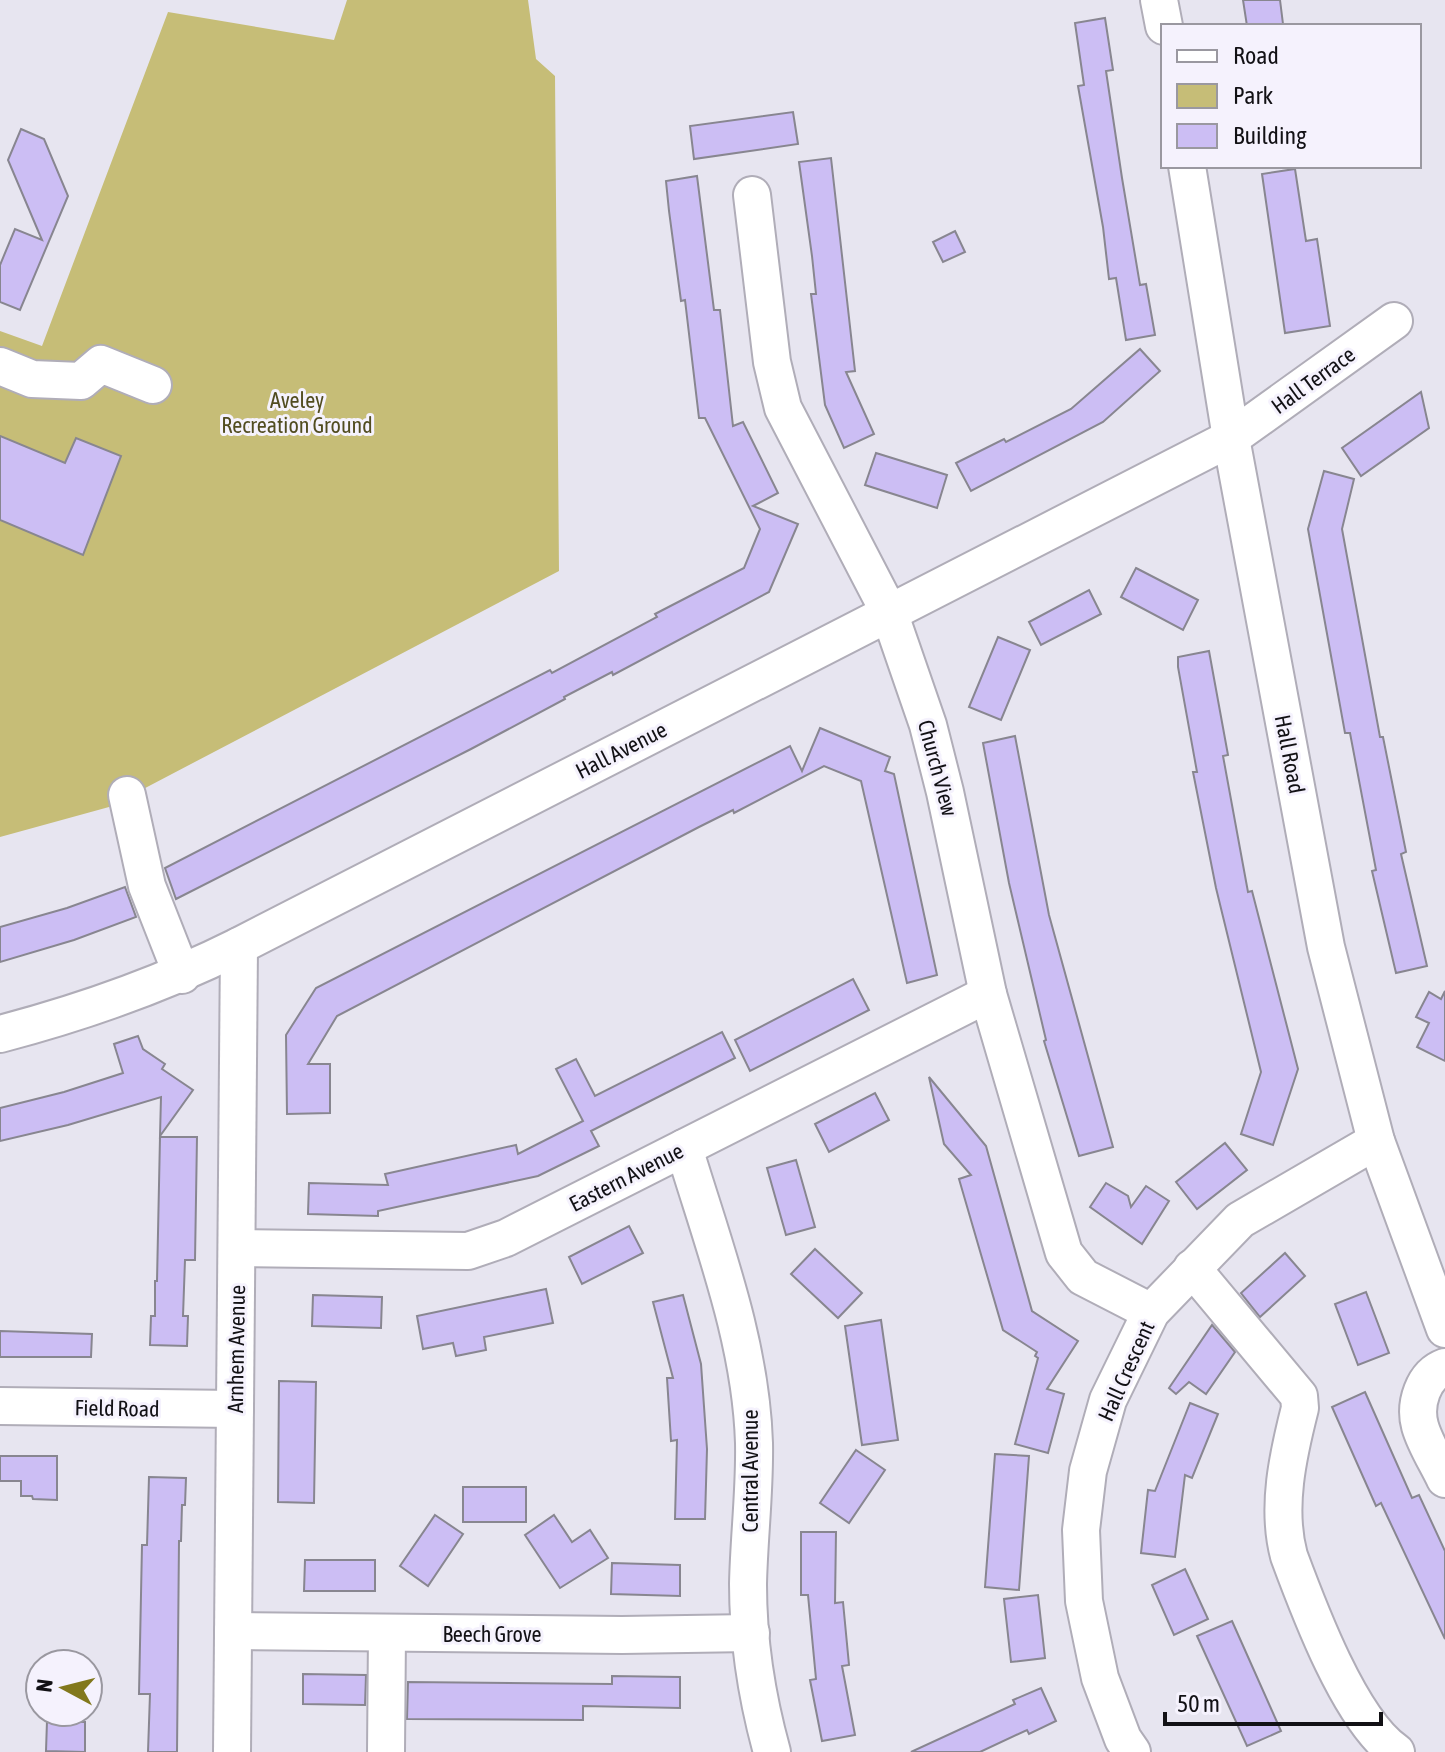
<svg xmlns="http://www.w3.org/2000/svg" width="1445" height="1752" viewBox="0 0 1445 1752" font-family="'Asap Condensed',sans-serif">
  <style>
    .green { fill: #c6bd77 }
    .building { fill: #ccbef4; stroke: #888690; stroke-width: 2 }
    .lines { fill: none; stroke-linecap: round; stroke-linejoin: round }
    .minor-casing { stroke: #b0adb8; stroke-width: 40 }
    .minor { stroke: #fff; stroke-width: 36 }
    .labels { text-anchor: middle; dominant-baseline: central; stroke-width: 6; stroke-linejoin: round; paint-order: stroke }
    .street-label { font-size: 22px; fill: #121115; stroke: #f5f2fd }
    .park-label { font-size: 22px; fill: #514c20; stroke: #f5f2fd }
  </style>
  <rect width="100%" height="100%" fill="#e7e5f0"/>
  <!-- green -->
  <path class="green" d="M347,0h181l8,59 19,17 4,495 -450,236 -109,30v-506l42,15 126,-334 166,28z"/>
  <!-- building -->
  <g class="building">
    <path d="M1243,0h37l3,24 -36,2z"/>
    <path d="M1105,18l8,52 -7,1 16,107 18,107 6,-1 9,51 -29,5 -10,-62 -7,1 -6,-52 -25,-141 6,-1 -9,-62z"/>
    <path d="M793,112l5,32 -104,15 -4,-33z"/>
    <path d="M21,129l23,10 24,57 -48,114 -20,-8v-37l15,-36 27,11 -34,-80z"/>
    <path d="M831,158l24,213 -9,1 28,62 -30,14 -19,-43 -14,-111h5l-4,-38 -13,-94z"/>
    <path d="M1295,169l11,72 11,-2 13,87 -45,7 -23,-159z"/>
    <path d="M697,176l17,134h6l13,116 10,-4 35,71 -25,13 45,18 -29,68 -156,83 -1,-3 -48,25 1,2 -94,50 -295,150 -11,-31 385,-198 2,3 105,-56 -2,-3 89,-46 16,-39 -55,-111h-6l-14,-118 -4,1 -12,-90 -3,-30z"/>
    <path d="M955,231l10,21 -22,10 -10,-20z"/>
    <path d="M1140,349l20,22 -57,51 -132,69 -15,-28 48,-24 2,3 65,-33z"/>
    <path d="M1421,392l8,36 -68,48 -19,-28z"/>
    <path d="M0,436l65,27 11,-25 45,18 -38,99 -83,-35z"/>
    <path d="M876,453l71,22 -10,33 -72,-23z"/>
    <path d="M1324,471l30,8 -12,50 38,208h3l23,115 -5,2 26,112 -31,7 -24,-102 4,-1 -26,-137h-5l-37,-204z"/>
    <path d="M1136,568l62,32 -15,30 -62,-33z"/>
    <path d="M1089,590l12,24 -60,31 -12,-23z"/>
    <path d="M998,637l32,13 -29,70 -32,-13z"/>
    <path d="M1209,651l19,104 -5,1 25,136 4,-1 46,178 -25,76 -32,-11 20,-62 -45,-184 -23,-116h4l-19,-105v-10z"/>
    <path d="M820,728l70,29 -5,14 9,3 43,201 -30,8 -46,-202 -37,-15 -90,47 -1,-3 -34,17 -362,189 -29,48h22v49l-43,1 -1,-79 30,-47 474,-242 12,25z"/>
    <path d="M1015,736l34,179 64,232 -34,9 -35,-115 2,-1 -37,-157 -26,-140z"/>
    <path d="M125,887l11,30 -62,23 -74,22v-35l67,-19z"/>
    <path d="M853,979l16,31 -119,61 -15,-31z"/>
    <path d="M1445,991v70l-28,-14 12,-24 -13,-6 13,-25 12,7z"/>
    <path d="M722,1032l13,26 -144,73 8,15 -61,30 -160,35v5l-70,-2 1,-31 79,2 -3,-11 131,-29 2,9 65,-33 -27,-52 20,-10 19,37z"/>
    <path d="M138,1036l5,13 22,15 -3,5 31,21 -33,46 1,-39 -93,28 -68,16v-33l64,-16 59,-19 -9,-29z"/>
    <path d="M929,1077l57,69 46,165 46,30 -31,48 17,5 -16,59 -33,-9 23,-86 -3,-2 2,-4 -34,-22 -44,-151 12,-4 -27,-31z"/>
    <path d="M875,1093l14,27 -60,32 -14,-28z"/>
    <path d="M160,1137h37l-2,123h-10l-2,56h5l-1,30 -37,-1 1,-29h4v-35h2z"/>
    <path d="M1225,1143l22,27 -50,39 -21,-27z"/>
    <path d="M796,1160l19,67 -29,8 -19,-67z"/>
    <path d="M1106,1183l22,13 3,11 15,-21 23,15 -27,43 -52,-37z"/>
    <path d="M629,1226l14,27 -61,31 -13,-27z"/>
    <path d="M815,1249l47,44 -24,25 -47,-44z"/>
    <path d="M1285,1253l20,23 -45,41 -19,-24z"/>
    <path d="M546,1289l7,34 -69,14 2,13 -30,6 -3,-13 -30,6 -6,-33z"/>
    <path d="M1366,1292l23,61 -31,12 -23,-61z"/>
    <path d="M313,1295l69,2 -1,31 -69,-2z"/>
    <path d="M683,1295l18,69 6,85 -2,70h-30l2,-79 -6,1 -4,-63h6l-20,-76z"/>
    <path d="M881,1320l17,120 -36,5 -17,-119z"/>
    <path d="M1212,1325l23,27 -29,42 -17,-12 -13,12 -7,-6z"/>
    <path d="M0,1331l92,3 -1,23h-91z"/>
    <path d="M279,1381l37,1 -2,121 -36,-1z"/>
    <path d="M1365,1392l47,106 7,-3 26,56v88l-64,-136 -5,3 -44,-99z"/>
    <path d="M1190,1403l28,11 -26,64 -7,-3 -10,82 -34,-4 7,-63 7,1z"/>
    <path d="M856,1450l29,20 -36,53 -29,-20z"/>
    <path d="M995,1454l34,2 -10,134 -34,-3z"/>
    <path d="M0,1456h57v44l-24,-1 -1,-3h-11v-15h-21z"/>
    <path d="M149,1477l37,1 -1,27h-3l-1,36h-2l-2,211h-29l2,-58h-11l3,-149h5z"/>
    <rect x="463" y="1487" width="63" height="35"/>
    <path d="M435,1515l28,19 -35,52 -28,-20z"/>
    <path d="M554,1515l18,27 18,-12 18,28 -48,30 -35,-53z"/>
    <path d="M801,1532h35l-1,71 8,-1 6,63 -7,1 13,69 -33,6 -12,-61 6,-1 -8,-84h-7z"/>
    <path d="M305,1560h70v31h-71z"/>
    <path d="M612,1563l68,2v31l-69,-2z"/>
    <path d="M1185,1569l23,50 -34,16 -22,-50z"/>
    <path d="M1038,1595l7,63 -34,4 -7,-63z"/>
    <path d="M1232,1621l49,110 -34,15 -50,-110z"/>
    <path d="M303,1674l63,1 -1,30 -62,-1z"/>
    <path d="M612,1676l68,1v31l-97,-2v14l-176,-1 1,-37 204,2z"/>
    <path d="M1041,1688l15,33 -27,13 -2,-4 -47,22h-69l104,-48 -2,-4z"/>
    <path d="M47,1721l38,1v30l-39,-1z"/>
  </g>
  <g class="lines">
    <defs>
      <g id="minor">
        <path d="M1159,0l5,26"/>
        <path d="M1187,166l44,272 95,509 50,194 69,188"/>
        <path d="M752,195l20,167 11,46 106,204 39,113 17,67 43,202 76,259 19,24 68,35"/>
        <path d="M0,366l32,13 49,2 20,-17 52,21"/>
        <path d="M127,795l20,91 35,89"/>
        <path d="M0,1034c84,-22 161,-49 239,-88l992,-508 163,-117"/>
        <path d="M684,1148c29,96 67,194 70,295 1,47 -5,94 -6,141 0,56 9,114 24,168"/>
        <path d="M237,1248l231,3 38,-13 482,-244"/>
        <path d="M1192,1268l107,128 1,12c-12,47 -24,100 -11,148 20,54 61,164 107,196"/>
        <path d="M1445,1367c-22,8 -31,37 -25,59 5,18 17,36 25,53"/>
        <path d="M0,1406l235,3"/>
        <path d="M233,1631l389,4 129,-2"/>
        <path d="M232,1752l7,-806"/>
        <path d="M386,1752l1,-119"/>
        <path d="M1132,1752l-9,-13 -23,-61 -16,-77 -3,-71 7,-59 20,-71 43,-88 89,-92 136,-79"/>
      </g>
    </defs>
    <!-- minor casing -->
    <use href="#minor" class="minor-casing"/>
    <!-- minor -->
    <use href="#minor" class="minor"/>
  </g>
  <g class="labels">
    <!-- street labels -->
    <g class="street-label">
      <text transform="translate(1313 380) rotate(-36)">Hall Terrace</text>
      <text transform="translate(621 750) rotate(-27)">Hall Avenue</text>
      <text transform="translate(1290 754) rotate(79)">Hall Road</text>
      <text transform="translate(938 768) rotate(75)">Church View</text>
      <text transform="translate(626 1177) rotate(-27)">Eastern Avenue</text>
      <text transform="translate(236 1349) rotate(-89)">Arnhem Avenue</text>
      <text transform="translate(1126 1371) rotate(-66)">Hall Crescent</text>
      <text transform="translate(117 1408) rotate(1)">Field Road</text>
      <text transform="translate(750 1471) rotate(-90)">Central Avenue</text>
      <text x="492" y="1634">Beech Grove</text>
    </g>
    <!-- park labels -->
    <g class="park-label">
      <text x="297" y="400">Aveley<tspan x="297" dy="25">Recreation Ground</tspan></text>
    </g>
  </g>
  <!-- legend -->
  <rect x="1161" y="24" width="260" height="144" fill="#f5f2fd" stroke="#9a98a0" stroke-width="2"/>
  <rect x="1177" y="50" width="40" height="12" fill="#ffffff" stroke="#9a98a0" stroke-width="2"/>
  <text x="1233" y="64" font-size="24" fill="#121115">Road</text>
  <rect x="1177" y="84" width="40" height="24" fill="#c6bd77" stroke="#9a98a0" stroke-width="2"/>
  <text x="1233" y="104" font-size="24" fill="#121115">Park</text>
  <rect x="1177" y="124" width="40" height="24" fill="#ccbef4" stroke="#9a98a0" stroke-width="2"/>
  <text x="1233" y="144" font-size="24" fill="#121115">Building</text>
  <!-- north arrow -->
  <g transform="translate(64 1688) rotate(277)"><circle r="38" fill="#f5f2fd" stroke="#9a98a0" stroke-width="2"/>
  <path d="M0-6L14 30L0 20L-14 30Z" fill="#82781c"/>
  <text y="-12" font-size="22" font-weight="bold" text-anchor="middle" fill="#121115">N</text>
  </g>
  <!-- scale -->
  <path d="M1165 1712v12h216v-12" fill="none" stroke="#121115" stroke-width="4"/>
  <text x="1177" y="1712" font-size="24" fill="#121115" stroke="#f5f2fd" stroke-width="6" paint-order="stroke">50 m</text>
</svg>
